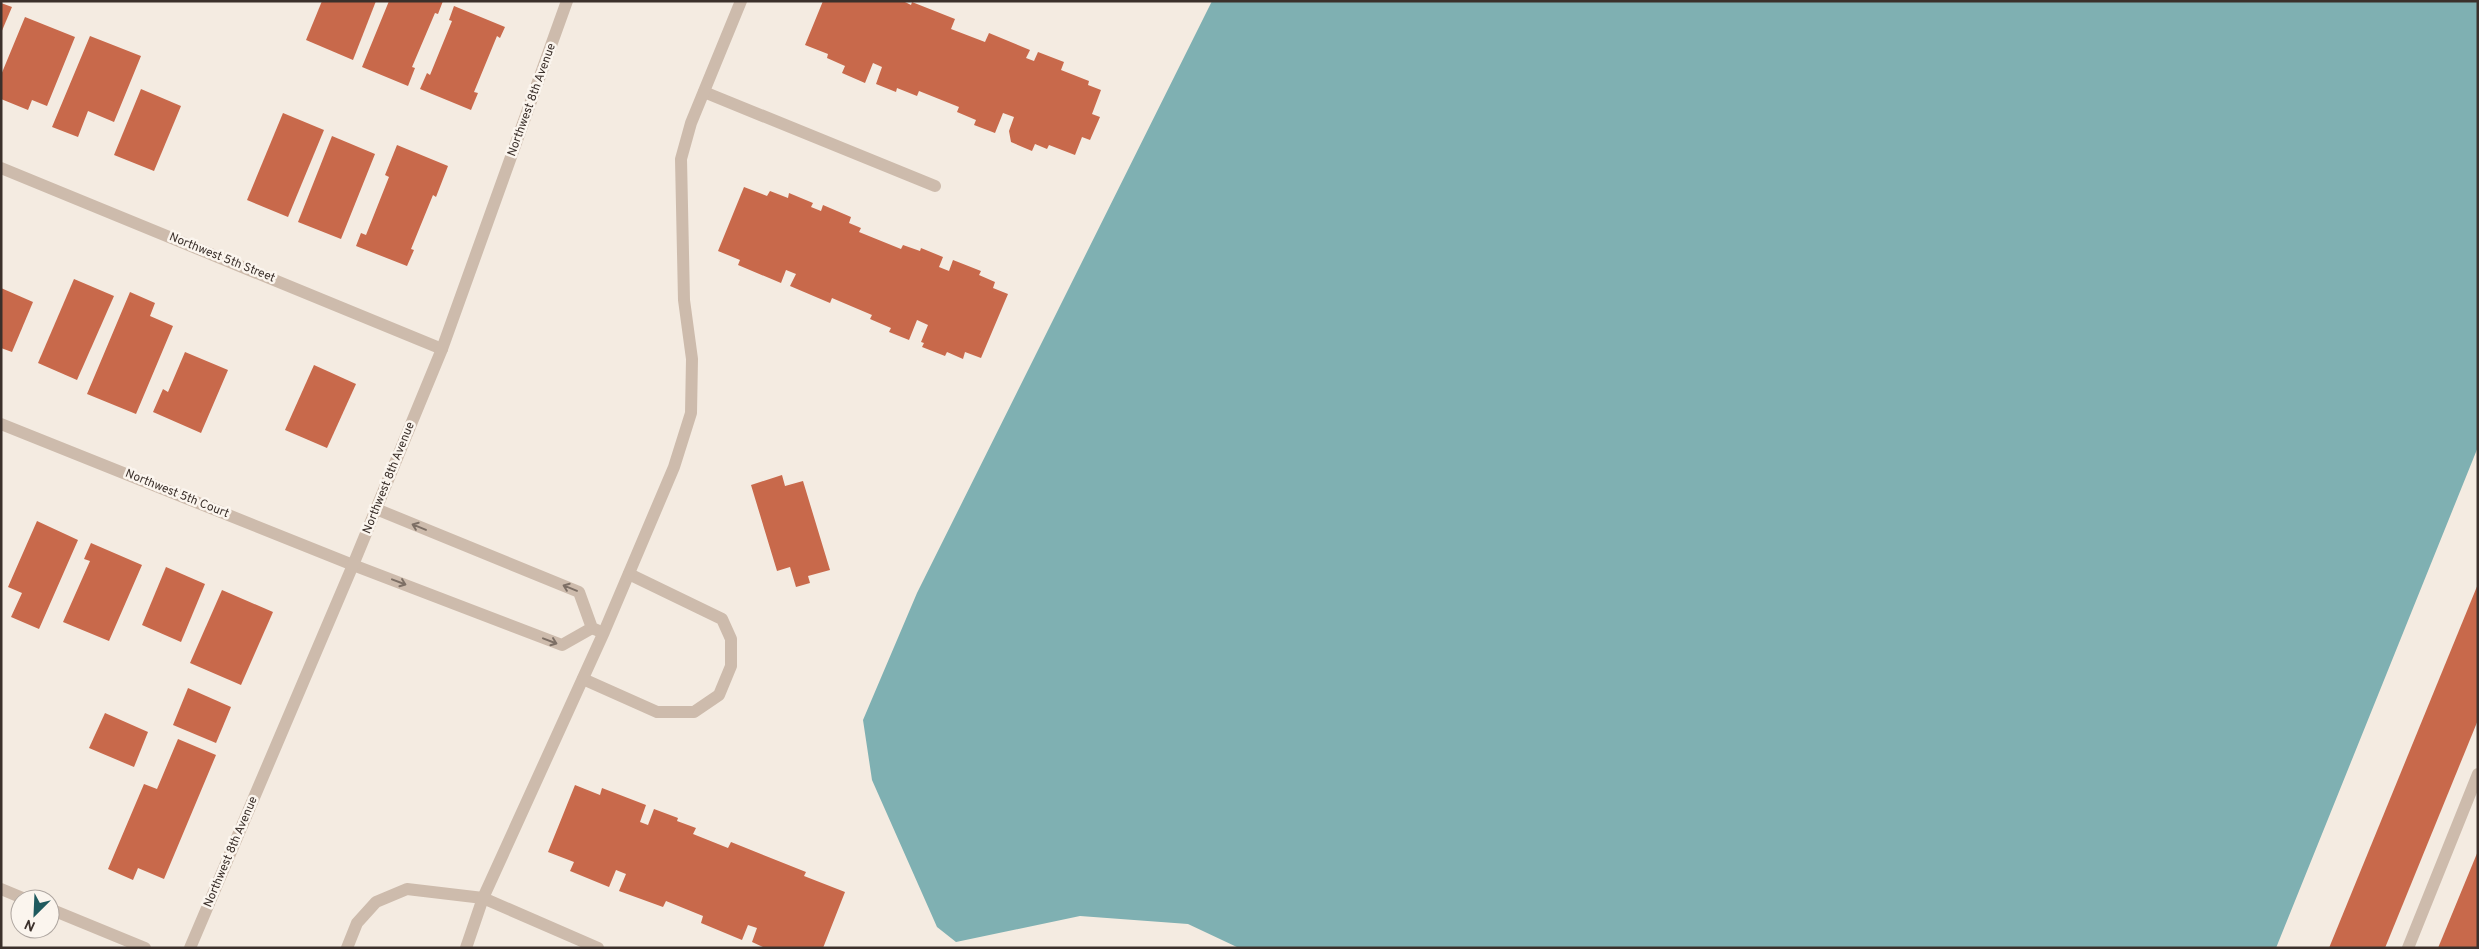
<svg xmlns="http://www.w3.org/2000/svg" width="2479" height="949" viewBox="0 0 2479 949" font-family="Overpass,sans-serif">
  <style>
    .water { fill: #7fb0b2 }
    .building { fill: #c8694b }
    .lines { fill: none; stroke-linecap: round; stroke-linejoin: round }
    .minor { stroke: #cdbbac; stroke-width: 12 }
    .oneway { stroke: #7d6f65 }
    .labels { text-anchor: middle; dominant-baseline: central; stroke-width: 5; stroke-linejoin: round; paint-order: stroke }
    .street-label { font-size: 12px; fill: #3b302b; stroke: #fbf5ee }
  </style>
  <rect width="100%" height="100%" fill="#f4ebe1"/>
  <!-- water -->
  <path class="water" d="M1212,1h1266v446l-202,501h-1037l-51,-24 -108,-8 -124,26 -19,-15 -65,-147 -9,-60 54,-127z"/>
  <!-- building -->
  <g class="building">
    <path d="M322,1h54l-23,59 -47,-20z"/>
    <path d="M389,1h54l-5,13 -3,-1 -23,54 3,1 -7,18 -46,-19z"/>
    <path d="M823,1h80l8,4 1,-3 43,17 -4,10 34,13 4,-9 41,17 -4,8 8,3 4,-9 26,10 -3,8 28,11 -1,4 13,5 -9,24 8,3 -10,23 -8,-3 -7,18 -26,-10 -2,4 -12,-5 -3,7 -21,-9 -2,-11 5,-14 -11,-4 -8,20 -21,-8 2,-5 -19,-8 2,-5 -40,-16 -2,5 -20,-8 -1,4 -20,-8 6,-17 -9,-4 -8,20 -23,-10 3,-7 -18,-8 1,-4 -23,-9z"/>
    <path d="M1,3l11,4 -11,26z"/>
    <path d="M454,6l51,21 -5,11 -3,-2 -23,56 4,1 -7,17 -51,-21 7,-16 3,2 22,-54 -3,-1z"/>
    <path d="M25,17l50,20 -28,69 -15,-6 -4,10 -27,-11v-24z"/>
    <path d="M90,36l51,20 -27,66 -26,-11 -10,26 -26,-10z"/>
    <path d="M141,89l40,17 -27,65 -40,-16z"/>
    <path d="M283,113l41,17 -36,87 -41,-17z"/>
    <path d="M332,136l43,18 -34,85 -43,-17z"/>
    <path d="M397,145l51,21 -12,31 -3,-2 -22,54 3,1 -7,16 -51,-20 5,-13 5,2 23,-58 -4,-2z"/>
    <path d="M744,187l23,9 3,-5 18,7 1,-5 24,10 -2,4 10,4 2,-6 28,12 -2,6 12,5 -2,4 42,17 2,-4 17,6 1,-3 22,9 -4,10 10,4 4,-11 28,11 -2,4 16,7 -2,6 15,6 -27,64 -16,-6 -2,7 -16,-7 -2,4 -23,-9 2,-4 -3,-1 7,-17 -11,-5 -8,20 -20,-8 2,-4 -21,-9 2,-4 -40,-17 -2,5 -40,-17 6,-12 -10,-4 -5,13 -43,-18 2,-5 -22,-9z"/>
    <path d="M74,279l40,17 -37,84 -39,-17z"/>
    <path d="M1,288l32,14 -21,50 -11,-4z"/>
    <path d="M130,292l25,11 -5,13 23,10 -37,88 -49,-20z"/>
    <path d="M185,352l43,18 -27,63 -48,-21 10,-23 5,3z"/>
    <path d="M314,365l42,19 -29,64 -42,-18z"/>
    <path d="M782,475l3,11 18,-5 27,89 -22,6 2,7 -14,4 -6,-20 -13,4 -26,-86z"/>
    <path d="M37,521l41,19 -39,89 -28,-12 11,-24 -14,-6z"/>
    <path d="M91,543l51,22 -33,76 -46,-19 27,-61 -6,-2z"/>
    <path d="M166,567l39,17 -24,58 -39,-17z"/>
    <path d="M2478,584v136l-93,228h-56z"/>
    <path d="M222,590l51,22 -32,73 -51,-22z"/>
    <path d="M188,688l43,19 -15,36 -43,-18z"/>
    <path d="M105,713l43,19 -14,35 -45,-19z"/>
    <path d="M178,739l38,16 -52,124 -26,-11 -5,12 -25,-11 36,-85 13,5z"/>
    <path d="M575,785l25,10 2,-7 44,17 -6,17 8,3 6,-16 24,9 -1,3 19,7 -3,6 35,14 3,-6 75,30 -2,4 41,16 -22,56h-58l-13,-6 5,-14 -9,-3 -6,15 -41,-17 2,-7 -37,-15 -3,6 -44,-16 7,-17 -10,-4 -7,17 -39,-16 4,-9 -26,-10z"/>
    <path d="M2478,851v97h-40z"/>
  </g>
  <g class="lines">
    <!-- minor -->
    <g class="minor">
      <path d="M704,92l231,94"/>
      <path d="M1,168l441,181"/>
      <path d="M1,424l352,141 209,80 30,-17"/>
      <path d="M376,509l203,83 13,36 7,3"/>
      <path d="M583,679l74,33h37l25,-17 12,-29v-27l-9,-20 -93,-45"/>
      <path d="M1,889l24,10"/>
      <path d="M50,909l95,39"/>
      <path d="M190,948l163,-383 89,-216 125,-348"/>
      <path d="M347,948l10,-25 19,-21 31,-13 76,9 115,50"/>
      <path d="M466,948l17,-50 121,-266 70,-165 17,-54 1,-54 -8,-59 -3,-141 10,-36 50,-122"/>
      <path d="M2408,948l70,-174"/>
    </g>
  </g>
  <!-- one-way arrows -->
  <defs><path id="oneway-shaft" d="M-6 0H5M1.5-3L5.5 0L1.5 3" fill="none" stroke-width="1.6" stroke-linecap="round" stroke-linejoin="round" transform="scale(1.25)"/></defs>
  <g class="oneway">
    <use href="#oneway-shaft" transform="translate(419 527) rotate(-158)"/>
    <use href="#oneway-shaft" transform="translate(399 582) rotate(21)"/>
    <use href="#oneway-shaft" transform="translate(570 588) rotate(-158)"/>
    <use href="#oneway-shaft" transform="translate(550 641) rotate(21)"/>
  </g>
  <g class="labels">
    <!-- street labels -->
    <g class="street-label">
      <text transform="translate(532 100) rotate(-70)">Northwest 8th Avenue</text>
      <text transform="translate(222 258) rotate(22)">Northwest 5th Street</text>
      <text transform="translate(389 478) rotate(-68)">Northwest 8th Avenue</text>
      <text transform="translate(177 494) rotate(22)">Northwest 5th Court</text>
      <text transform="translate(231 852) rotate(-67)">Northwest 8th Avenue</text>
    </g>
  </g>
  <!-- border -->
  <rect width="2479" height="949" fill="none" stroke="#3b302b" stroke-width="5"/>
  <!-- north arrow -->
  <g transform="translate(35 914) rotate(204)"><circle r="24" fill="#fbf5ee" stroke="#aea6a0"/>
  <path d="M0-4L9 19L0 12L-9 19Z" fill="#1f5a5e"/>
  <text y="-8" font-size="14" font-weight="bold" text-anchor="middle" fill="#3b302b">N</text>
  </g>
</svg>
